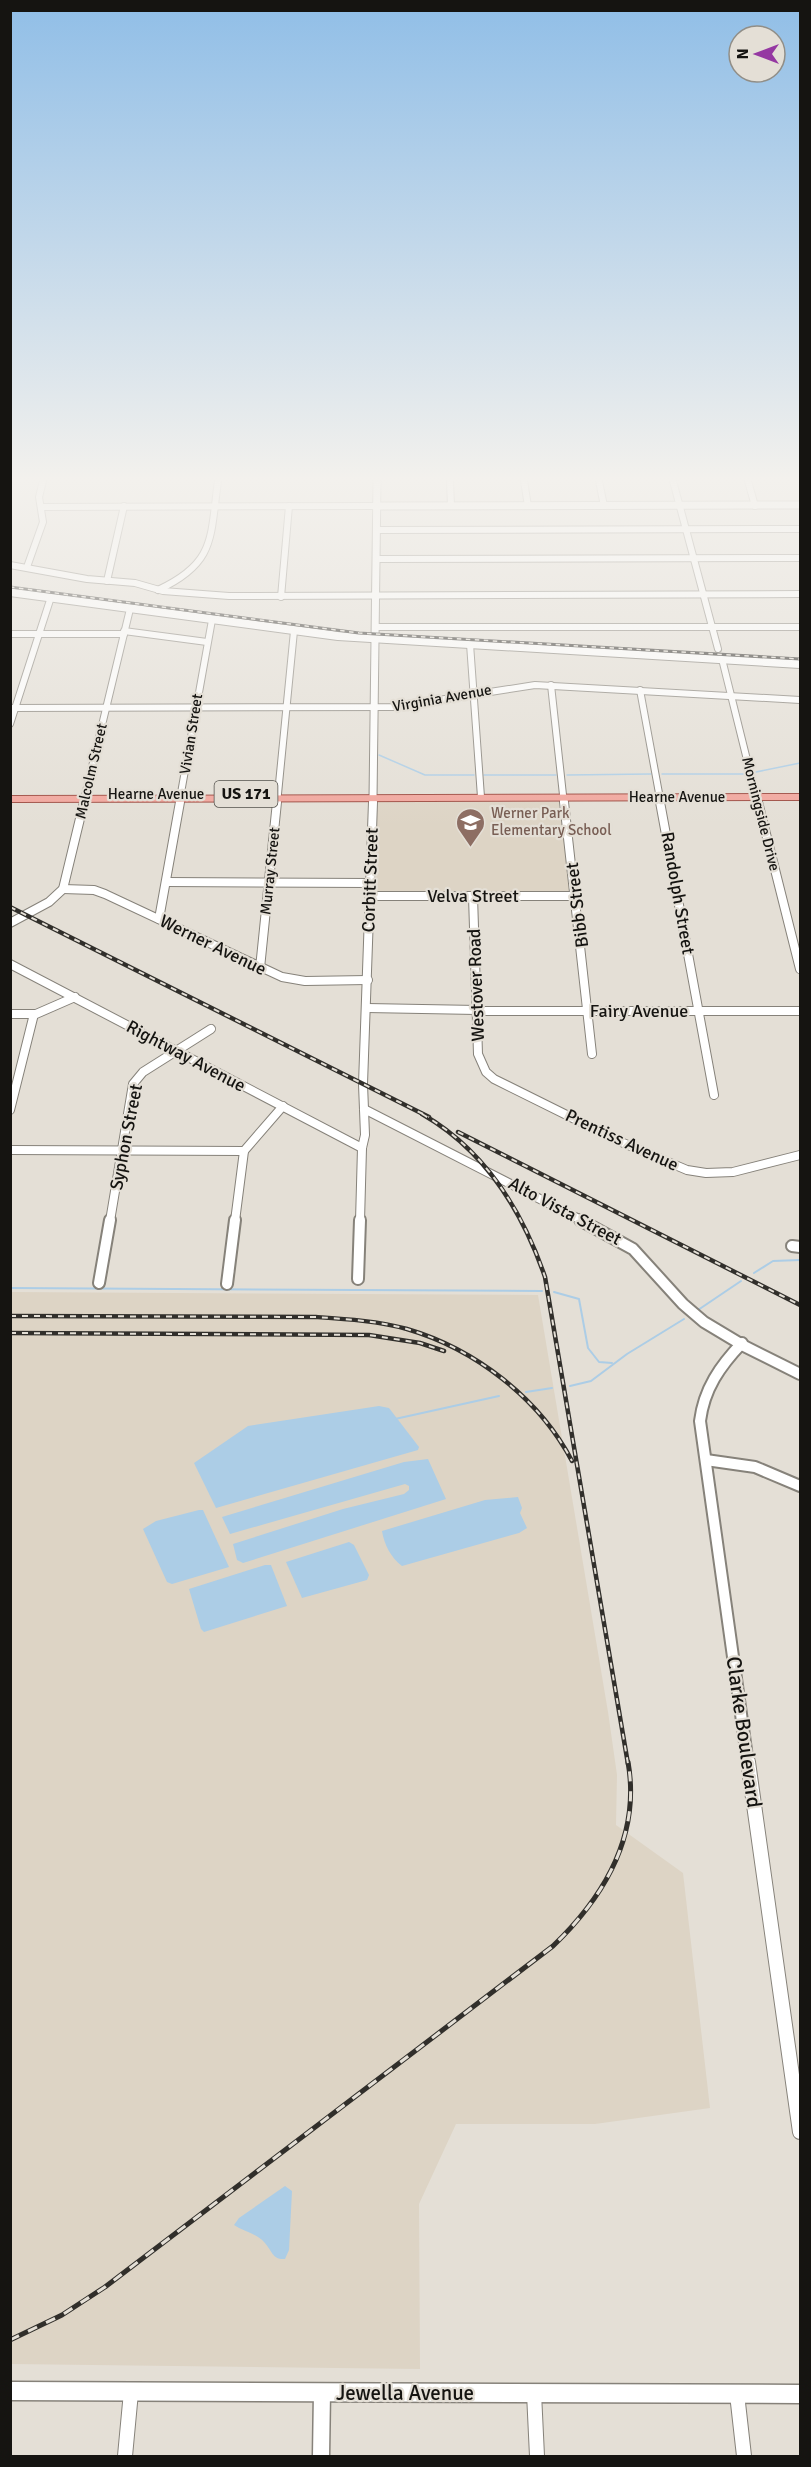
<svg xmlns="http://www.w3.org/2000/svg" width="811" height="2467" viewBox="0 0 811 2467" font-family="Signika,sans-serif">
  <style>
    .built { fill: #ddd4c5 }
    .water { fill: #accde6 }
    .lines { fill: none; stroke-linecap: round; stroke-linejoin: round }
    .stream-far1 { stroke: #accde6; stroke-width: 1.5 }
    .stream { stroke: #accde6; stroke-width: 2 }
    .minor-far3-casing { stroke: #86827a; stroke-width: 8 }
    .minor-far2-casing { stroke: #86827a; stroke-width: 10 }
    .minor-far1-casing { stroke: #86827a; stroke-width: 14 }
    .minor-casing { stroke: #86827a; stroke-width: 16 }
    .tertiary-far1-casing { stroke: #86827a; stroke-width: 9 }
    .tertiary-casing { stroke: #86827a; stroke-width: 19 }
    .secondary-far1-casing { stroke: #86827a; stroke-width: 10 }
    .secondary-casing { stroke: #86827a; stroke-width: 21 }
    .primary-casing { stroke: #9e4c42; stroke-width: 2 }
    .minor-far3 { stroke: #fff; stroke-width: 6 }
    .minor-far2 { stroke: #fff; stroke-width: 8 }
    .minor-far1 { stroke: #fff; stroke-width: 10 }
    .minor { stroke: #fff; stroke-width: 14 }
    .tertiary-far1 { stroke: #fff; stroke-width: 7 }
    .tertiary { stroke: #fff; stroke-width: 16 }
    .secondary-far1 { stroke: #fff; stroke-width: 8 }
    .secondary { stroke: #fff; stroke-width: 18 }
    .primary { fill: #f1a69d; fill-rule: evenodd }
    .rail-far2-casing { stroke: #312f2b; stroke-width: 3 }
    .rail-far1-casing { stroke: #312f2b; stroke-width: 4.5 }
    .rail-casing { stroke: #312f2b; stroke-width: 5 }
    .rail-far2 { stroke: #e4dfd6; stroke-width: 1.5; stroke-dasharray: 4.5; stroke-linecap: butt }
    .rail-far1 { stroke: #e4dfd6; stroke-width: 2; stroke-dasharray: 6; stroke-linecap: butt }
    .rail { stroke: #e4dfd6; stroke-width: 3; stroke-dasharray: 10; stroke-linecap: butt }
    .labels { text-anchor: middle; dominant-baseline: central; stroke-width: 4.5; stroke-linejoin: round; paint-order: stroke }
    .far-street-label { font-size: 15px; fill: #151411; stroke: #e4dfd6 }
    .far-education-label { font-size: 15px; fill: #785e54; stroke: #e4dfd6; text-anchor: start }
    .shield { fill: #e4dfd6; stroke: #53514c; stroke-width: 1.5 }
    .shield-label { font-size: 16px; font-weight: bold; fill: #151411 }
    .street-label { font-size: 18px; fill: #151411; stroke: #e4dfd6 }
    .near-street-label { font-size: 21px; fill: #151411; stroke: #e4dfd6 }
  </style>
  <rect width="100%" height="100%" fill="#e4dfd6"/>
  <!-- built -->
  <g class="built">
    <path d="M377,802h182l12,92h-197z"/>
    <path d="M11,1292l527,3 70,417 9,63 -1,50 67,48 27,235 -115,16h-139l-37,80 1,165 -409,-5z"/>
  </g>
  <!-- water -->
  <g class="water">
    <path d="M379,1406l10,2 30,39 -1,3 -202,58 -22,-45 54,-37z"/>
    <path d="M428,1459l18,40 -203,64 -6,-3 -4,-16 110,-35 61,-15 5,-4v-4l-4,-2 -175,50 -8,-17 182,-55z"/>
    <path d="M518,1497l4,11 -2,5 7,15 -8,5 -117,33c-11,-8 -18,-22 -20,-35l103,-31z"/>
    <path d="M199,1510h4l26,57 -57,17 -5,-2 -24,-53 13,-8z"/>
    <path d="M349,1542l5,3 15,30 -2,5 -65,18 -16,-36z"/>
    <path d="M265,1565h6l16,41 -83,26 -3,-3 -12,-40z"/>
    <path d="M285,2186l7,5 -3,59 -4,9c-13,1 -13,-9 -21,-17 -7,-8 -21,-11 -30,-17l5,-7z"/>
  </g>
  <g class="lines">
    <!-- stream-far1 -->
    <g class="stream-far1">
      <path d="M379,755l46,20h49"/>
      <path d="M756,772l44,-9"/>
      <path d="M662,774h84"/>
      <path d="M484,775h72"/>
      <path d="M567,775l84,-1"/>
    </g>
    <!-- stream -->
    <g class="stream">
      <path d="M754,1273l19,-12 27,-1"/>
      <path d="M10,1288l532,3"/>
      <path d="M554,1292l25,7 9,49 11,14 13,1"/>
      <path d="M698,1310l43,-29"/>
      <path d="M570,1386l21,-5 36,-27 57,-35"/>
      <path d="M526,1392l26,-4"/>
      <path d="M395,1419l104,-23"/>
    </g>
    <defs>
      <g id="minor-far3">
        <path d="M450,481l1,25"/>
        <path d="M524,481l4,25"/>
        <path d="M599,481l5,25"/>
        <path d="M673,481l45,168"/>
        <path d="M748,481l7,25"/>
        <path d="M42,507l335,-1"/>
        <path d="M377,530l423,-1"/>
        <path d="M376,559l424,-1"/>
        <path d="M10,565l77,14 48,4 28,8 66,5 571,-2"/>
        <path d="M27,567l16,-45 -4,-25 4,-16"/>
        <path d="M107,581l17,-75"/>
        <path d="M158,590c58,-27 52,-52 60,-109"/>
        <path d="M281,597l8,-91"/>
        <path d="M375,627h425"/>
        <path d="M124,631l83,11"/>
        <path d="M10,634h114"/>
        <path d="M470,644l11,153"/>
        <path d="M722,659l36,145"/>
        <path d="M551,685l13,119"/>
        <path d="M640,690l21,114"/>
        <path d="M10,708l384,-1 141,-22 265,15"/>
        <path d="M10,724l41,-127"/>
        <path d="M83,804l47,-195"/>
        <path d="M179,804l33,-184"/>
        <path d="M277,804l17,-173"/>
        <path d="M373,804v-5"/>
      </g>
      <g id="minor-far2">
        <path d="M564,802l28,252"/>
        <path d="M660,802l54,293"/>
        <path d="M758,802l42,167"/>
        <path d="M166,882l204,1"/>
        <path d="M63,889l31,1 11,4 177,83 23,4 63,-1"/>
        <path d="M370,896h206"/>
        <path d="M473,896l5,158 8,18 8,7 127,63 66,28 19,3 27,-1 67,-17"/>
        <path d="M159,919l21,-117"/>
        <path d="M10,923l39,-21 14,-13 21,-87"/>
        <path d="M10,964l352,184"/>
        <path d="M260,968l17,-166"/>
        <path d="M367,1008l110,2"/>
        <path d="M477,1011h323"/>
        <path d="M10,1014h26l39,-17"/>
        <path d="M364,1109l219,112"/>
        <path d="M10,1110l24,-96"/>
        <path d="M10,1150l234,1"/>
        <path d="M110,1221l23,-137 10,-12 68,-43"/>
        <path d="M235,1221l9,-70 39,-45"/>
        <path d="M360,1221l2,-73 3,-13 -2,-51 10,-282"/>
      </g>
      <g id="minor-far1">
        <path d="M580,1220l53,29 50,55 21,18 40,24 56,28"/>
        <path d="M792,1246l8,1"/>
        <path d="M358,1279l2,-59"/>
        <path d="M99,1283l11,-63"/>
        <path d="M227,1284l8,-64"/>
        <path d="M742,1343c-22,23 -38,46 -42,78l48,343"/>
        <path d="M706,1460l49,7 45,19"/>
      </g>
      <g id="minor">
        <path d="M748,1762l52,370"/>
        <path d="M534,2393l3,63"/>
        <path d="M737,2394l7,62"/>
        <path d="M125,2456l6,-64"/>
      </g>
      <g id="tertiary-far1">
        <path d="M377,506l423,-1"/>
        <path d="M373,799l4,-318"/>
      </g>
      <path id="tertiary" d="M321,2456l1,-64"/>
      <path id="secondary-far1" d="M10,592l328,44 462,28"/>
      <path id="secondary" d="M10,2391l790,3"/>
      <path id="primary" d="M800,794v6l-790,2v-6z"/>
    </defs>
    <!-- minor-far3 casing -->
    <use href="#minor-far3" class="minor-far3-casing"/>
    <!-- minor-far2 casing -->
    <use href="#minor-far2" class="minor-far2-casing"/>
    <!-- minor-far1 casing -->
    <use href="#minor-far1" class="minor-far1-casing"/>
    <!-- minor casing -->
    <use href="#minor" class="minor-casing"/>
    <!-- tertiary-far1 casing -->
    <use href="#tertiary-far1" class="tertiary-far1-casing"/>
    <!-- tertiary casing -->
    <use href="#tertiary" class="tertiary-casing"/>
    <!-- secondary-far1 casing -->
    <use href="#secondary-far1" class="secondary-far1-casing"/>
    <!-- secondary casing -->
    <use href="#secondary" class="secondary-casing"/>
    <!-- primary casing -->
    <use href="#primary" class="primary-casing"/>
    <!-- minor-far3 -->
    <use href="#minor-far3" class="minor-far3"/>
    <!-- minor-far2 -->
    <use href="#minor-far2" class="minor-far2"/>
    <!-- minor-far1 -->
    <use href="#minor-far1" class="minor-far1"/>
    <!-- minor -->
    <use href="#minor" class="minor"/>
    <!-- tertiary-far1 -->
    <use href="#tertiary-far1" class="tertiary-far1"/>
    <!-- tertiary -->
    <use href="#tertiary" class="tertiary"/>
    <!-- secondary-far1 -->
    <use href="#secondary-far1" class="secondary-far1"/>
    <!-- secondary -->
    <use href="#secondary" class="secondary"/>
    <!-- primary -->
    <use href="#primary" class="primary"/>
    <defs>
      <path id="rail-far2" d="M10,587l349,46 441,26"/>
      <g id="rail-far1">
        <path d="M10,907l419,210"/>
        <path d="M422,1114c63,36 100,96 123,163l83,487"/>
        <path d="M458,1132l342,173"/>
        <path d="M10,1316l306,1c30,2 62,4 91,12 68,20 132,69 165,132"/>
        <path d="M10,1333l359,2 51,8 24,8"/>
      </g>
      <path id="rail" d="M10,2340l52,-25 43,-28 448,-341c51,-49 88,-110 75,-184"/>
    </defs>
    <!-- rail-far2 casing -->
    <use href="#rail-far2" class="rail-far2-casing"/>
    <!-- rail-far1 casing -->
    <use href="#rail-far1" class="rail-far1-casing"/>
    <!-- rail casing -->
    <use href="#rail" class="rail-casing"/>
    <!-- rail-far2 -->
    <use href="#rail-far2" class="rail-far2"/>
    <!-- rail-far1 -->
    <use href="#rail-far1" class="rail-far1"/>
    <!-- rail -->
    <use href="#rail" class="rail"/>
  </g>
  <!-- sky -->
  <linearGradient id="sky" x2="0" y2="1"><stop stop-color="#90bee7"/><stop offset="0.58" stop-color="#f3f1ed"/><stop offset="1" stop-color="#f3f1ed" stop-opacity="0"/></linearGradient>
  <rect width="811" height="826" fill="url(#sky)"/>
  <!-- icons -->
  <defs>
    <symbol id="school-pin" viewBox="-11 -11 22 30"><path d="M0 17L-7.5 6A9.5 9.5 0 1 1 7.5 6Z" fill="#8d6e63" stroke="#e4dfd6"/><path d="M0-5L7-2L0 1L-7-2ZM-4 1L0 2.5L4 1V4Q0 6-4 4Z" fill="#fff"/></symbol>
  </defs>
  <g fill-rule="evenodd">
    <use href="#school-pin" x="454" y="806" width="33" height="45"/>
  </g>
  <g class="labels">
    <!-- far-street labels -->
    <g class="far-street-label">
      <text transform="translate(442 698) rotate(-10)">Virginia Avenue</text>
      <text transform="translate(191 734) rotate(-81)">Vivian Street</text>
      <text transform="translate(91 771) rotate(-77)">Malcolm Street</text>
      <text x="156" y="794">Hearne Avenue</text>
      <text x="677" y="797">Hearne Avenue</text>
      <text transform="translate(761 814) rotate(76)">Morningside Drive</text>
      <text transform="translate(270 871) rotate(-84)">Murray Street</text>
    </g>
    <!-- far-education labels -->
    <g class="far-education-label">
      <text x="491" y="813">Werner Park<tspan x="491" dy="17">Elementary School</tspan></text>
    </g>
    <!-- shield labels -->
    <rect class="shield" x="214.5" y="781" width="63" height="26" rx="4.5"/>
    <g class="shield-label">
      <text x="246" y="794">US 171</text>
    </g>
    <!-- street labels -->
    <g class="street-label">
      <text transform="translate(370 880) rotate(-88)">Corbitt Street</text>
      <text transform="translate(678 893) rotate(80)">Randolph Street</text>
      <text x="473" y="896">Velva Street</text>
      <text transform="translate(577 905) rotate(-97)">Bibb Street</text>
      <text transform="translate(213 945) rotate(26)">Werner Avenue</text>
      <text transform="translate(476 985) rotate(-92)">Westover Road</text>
      <text x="639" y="1011">Fairy Avenue</text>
      <text transform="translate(186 1056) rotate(28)">Rightway Avenue</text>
      <text transform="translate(126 1137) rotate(-79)">Syphon Street</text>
      <text transform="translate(622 1140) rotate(25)">Prentiss Avenue</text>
      <text transform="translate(565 1211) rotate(28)">Alto Vista Street</text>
    </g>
    <!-- near-street labels -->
    <g class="near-street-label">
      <text transform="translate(744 1732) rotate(82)">Clarke Boulevard</text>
      <text x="405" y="2393">Jewella Avenue</text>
    </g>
  </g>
  <!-- border -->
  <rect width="811" height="2467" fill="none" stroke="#151411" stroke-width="24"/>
  <!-- north arrow -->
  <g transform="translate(757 54) rotate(270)"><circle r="28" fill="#e4dfd6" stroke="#918e87" stroke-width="1.5"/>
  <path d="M0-4.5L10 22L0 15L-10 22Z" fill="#9538a2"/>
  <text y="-9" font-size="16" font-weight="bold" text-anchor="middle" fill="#151411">N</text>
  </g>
</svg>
